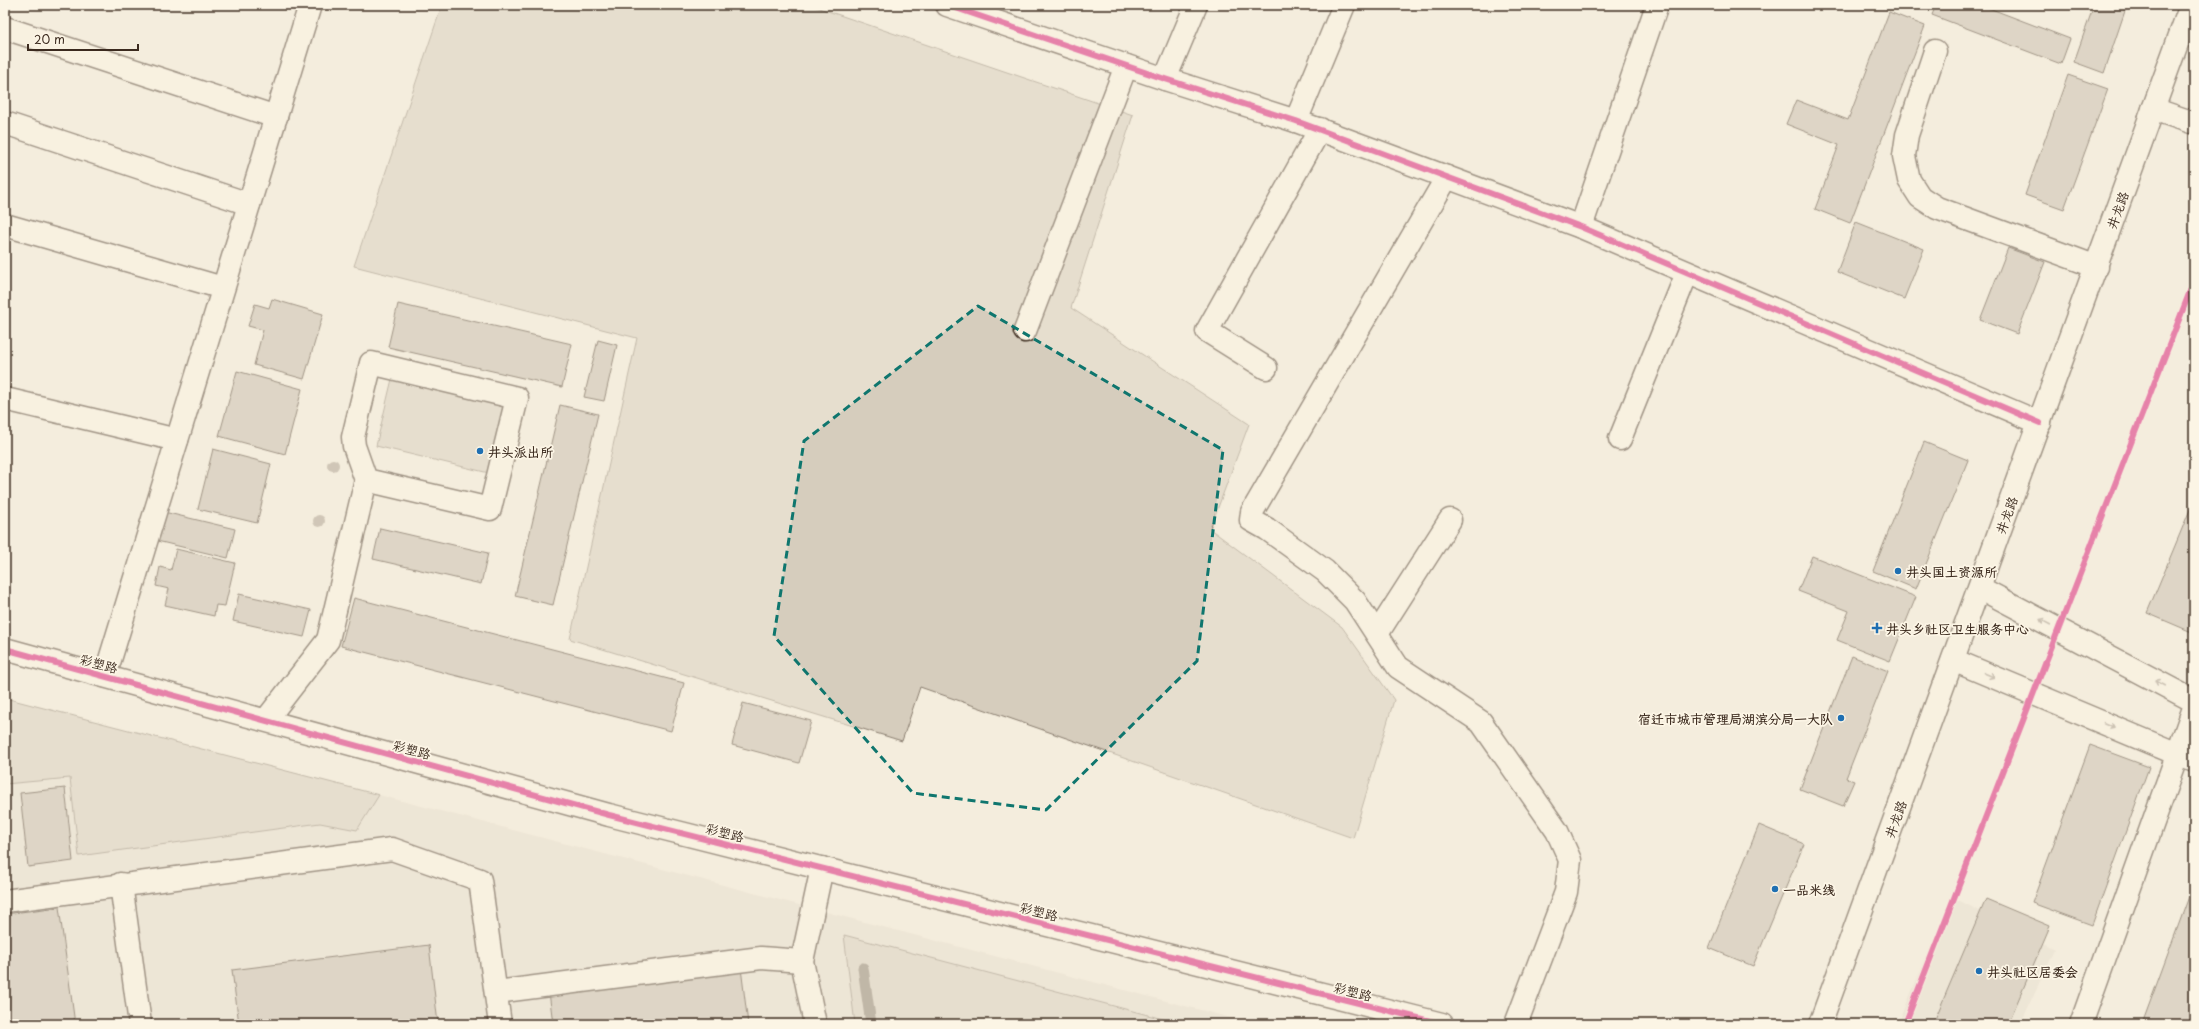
<svg xmlns="http://www.w3.org/2000/svg" width="2199" height="1029" viewBox="0 0 2199 1029" font-family="'Playpen Sans','LXGW WenKai TC',sans-serif">
  <style>
    .built { fill: #e5ddce }
    .green { fill: #d6cdbd; stroke: #887c6e }
    .lines { fill: none; stroke-linecap: round; stroke-linejoin: round }
    .stream { stroke: #817466; stroke-width: 11 }
    .building { fill: #c3b9aa; stroke: #3b2a1e }
    .minor-casing { stroke: #3b2a1e; stroke-width: 25 }
    .minor { stroke: #fcf5e5; stroke-width: 22 }
    .cycleway-casing { stroke: #fcf5e5; stroke-width: 8 }
    .cycleway { stroke: #d6006c; stroke-width: 6 }
    .tree { fill: #a4988a }
    .oneway { stroke: #9c9082 }
    .marked { fill: none; stroke: #0f766e; stroke-width: 3; stroke-dasharray: 8 5; stroke-linejoin: round }
    .poi-dot { fill: #1f6fb2; stroke: #fcf5e5; stroke-width: 1.5 }
    .labels { text-anchor: middle; dominant-baseline: central; stroke-width: 3.5; stroke-linejoin: round; paint-order: stroke }
    .street-label { font-size: 13px; fill: #3b2a1e; stroke: #fcf5e5 }
    .poi-label { font-size: 13px; font-weight: bold; fill: #3b2a1e; stroke: #fcf5e5; text-anchor: start }
  </style>
  <rect width="100%" height="100%" fill="#f4eddd"/>
  <filter id="ink" filterUnits="userSpaceOnUse"><feTurbulence type="fractalNoise" baseFrequency=".025" numOctaves="2"/><feDisplacementMap in="SourceGraphic" scale="8" xChannelSelector="R" yChannelSelector="G"/><feConvolveMatrix kernelMatrix="1 2 1 2 8 2 1 2 1" color-interpolation-filters="sRGB"/></filter>
  <g filter="url(#ink)">
    <!-- built -->
    <g class="built">
      <path d="M5,698l374,97 875,229h-1249z"/>
      <path d="M1952,897l103,52 -35,75h-122z"/>
    </g>
    <!-- green -->
    <g class="green">
      <path d="M442,5h368l323,110 -62,193 178,116 -39,105 132,98 52,73 -41,138 -433,-151 -18,54 -332,-102 67,-301 -283,-72z"/>
      <path d="M392,379l113,27 -16,67 -113,-27z"/>
      <path d="M5,698l374,97 -22,35 -37,-7 -241,33 -9,-78 -65,6z"/>
      <path d="M844,935l338,89h-327z"/>
    </g>
    <g class="lines">
      <!-- stream -->
      <path class="stream" d="M863,968l8,56"/>
    </g>
    <!-- building -->
    <g class="building">
      <path d="M1936,5h45l89,34 -9,25 -129,-49z"/>
      <path d="M2094,5h33l-23,68 -30,-11z"/>
      <path d="M1889,12l36,14 -75,197 -35,-14 24,-64 -53,-21 10,-24 52,20z"/>
      <path d="M2068,75l40,14 -44,120 -39,-14z"/>
      <path d="M1856,222l68,27 -20,50 -67,-27z"/>
      <path d="M2008,248l37,14 -28,72 -37,-14z"/>
      <path d="M272,299l51,15 -19,65 -50,-14 9,-35 -15,-4 7,-22 14,4z"/>
      <path d="M398,304l174,40 -10,43 -174,-40z"/>
      <path d="M598,340l19,5 -13,56 -20,-4z"/>
      <path d="M237,371l65,18 -17,65 -66,-18z"/>
      <path d="M560,405l38,9 -45,191 -38,-9z"/>
      <path d="M1924,442l44,18 -52,129 -43,-18z"/>
      <path d="M213,449l58,15 -14,59 -59,-14z"/>
      <path d="M2194,500v133l-47,-20z"/>
      <path d="M164,512l71,17 -7,29 -71,-17z"/>
      <path d="M380,528l108,25 -7,31 -108,-25z"/>
      <path d="M176,549l59,14 -10,43 -9,-1 -2,11 -49,-11 4,-16 -13,-3 4,-19 11,3z"/>
      <path d="M1812,556l104,41 -26,64 -53,-21 12,-29 -51,-20z"/>
      <path d="M239,594l72,16 -7,27 -71,-16z"/>
      <path d="M354,598l330,85 -13,48 -330,-85z"/>
      <path d="M1852,656l36,15 -42,107 8,3 -11,25 -43,-17z"/>
      <path d="M743,703l68,18 -12,42 -67,-18z"/>
      <path d="M2090,745l59,22 -57,158 -60,-22z"/>
      <path d="M65,788l8,73 -45,6 -8,-74z"/>
      <path d="M1759,825l45,19 -51,122 -44,-18z"/>
      <path d="M2194,883v141h-52z"/>
      <path d="M1986,899l64,27 -42,98h-75z"/>
      <path d="M59,907l16,117h-70v-110z"/>
      <path d="M429,945l9,79h-199l-7,-54z"/>
      <path d="M741,968l7,56h-195l-4,-32z"/>
    </g>
    <g class="lines">
      <defs>
        <g id="minor">
          <path d="M947,5l218,74 131,42 285,106 459,196"/>
          <path d="M5,28l271,89"/>
          <path d="M1935,51l-28,84 -3,21 5,24 11,17 17,11 160,59"/>
          <path d="M1165,79l31,-74"/>
          <path d="M2153,109l41,14"/>
          <path d="M1296,121l48,-116"/>
          <path d="M5,123l244,81"/>
          <path d="M1447,177l-195,335 -1,8 16,9 58,42 30,30 43,66 83,55 76,109 13,29 -4,32 -50,132"/>
          <path d="M5,225l218,63"/>
          <path d="M1581,227l76,-222"/>
          <path d="M1025,331l101,-265"/>
          <path d="M1266,368l-59,-37 113,-202"/>
          <path d="M5,399l172,41"/>
          <path d="M1620,439l67,-166"/>
          <path d="M1980,588l214,113"/>
          <path d="M1377,634l73,-114"/>
          <path d="M5,649l604,166 833,209"/>
          <path d="M1953,660l241,101"/>
          <path d="M105,676l205,-671"/>
          <path d="M266,720l62,-80 38,-160 124,29 27,-111 -146,-35 -18,74 1,9 12,34"/>
          <path d="M121,884l19,140"/>
          <path d="M5,901l387,-52 88,31 20,144"/>
          <path d="M496,992l265,-34 41,3"/>
          <path d="M815,1024l-13,-63 20,-93"/>
          <path d="M1820,1024l371,-1019"/>
          <path d="M2081,1024l113,-316"/>
        </g>
      </defs>
      <!-- minor casing -->
      <use href="#minor" class="minor-casing"/>
      <!-- minor -->
      <use href="#minor" class="minor"/>
      <defs>
        <g id="cycleway">
          <path d="M947,5l218,74 131,42 285,106 459,196"/>
          <path d="M5,649l604,166 833,209"/>
          <path d="M1905,1024l289,-743"/>
        </g>
      </defs>
      <!-- cycleway casing -->
      <use href="#cycleway" class="cycleway-casing"/>
      <!-- cycleway -->
      <use href="#cycleway" class="cycleway"/>
    </g>
    <!-- trees -->
    <g class="tree">
      <circle cx="333" cy="465" r="6"/>
      <circle cx="319" cy="521" r="6"/>
    </g>
    <!-- one-way arrows -->
    <defs><path id="oneway-shaft" d="M-6 0H5M1.5-3L5.5 0L1.5 3" fill="none" stroke-width="1.6" stroke-linecap="round" stroke-linejoin="round"/></defs>
    <g class="oneway">
      <use href="#oneway-shaft" transform="translate(2045 622) rotate(-152)"/>
      <use href="#oneway-shaft" transform="translate(1989 675) rotate(23)"/>
      <use href="#oneway-shaft" transform="translate(2160 683) rotate(-152)"/>
      <use href="#oneway-shaft" transform="translate(2109 725) rotate(23)"/>
    </g>
  </g>
  <!-- marked area -->
  <path d="M0 0H2199V1029H0ZM978,306l245,144 -26,211 -151,149 -133,-17 -139,-157 30,-195z" fill="#f4eddd" fill-opacity=".55" fill-rule="evenodd"/>
  <path class="marked" d="M978,306l245,144 -26,211 -151,149 -133,-17 -139,-157 30,-195z"/>
  <!-- markers -->
  <g class="poi-dot">
    <circle cx="480" cy="451" r="4"/>
    <circle cx="1898" cy="571" r="4"/>
    <path d="M1875 622h4v4h4v4h-4v4h-4v-4h-4v-4h4z"/>
    <circle cx="1841" cy="718" r="4"/>
    <circle cx="1775" cy="889" r="4"/>
    <circle cx="1979" cy="971" r="4"/>
  </g>
  <g class="labels">
    <!-- street labels -->
    <g class="street-label">
      <text transform="translate(2117 210) rotate(-70)">井龙路</text>
      <text transform="translate(2006 515) rotate(-70)">井龙路</text>
      <text transform="translate(99 663) rotate(15)">彩塑路</text>
      <text transform="translate(412 749) rotate(15)">彩塑路</text>
      <text transform="translate(1895 819) rotate(-70)">井龙路</text>
      <text transform="translate(725 832) rotate(14)">彩塑路</text>
      <text transform="translate(1039 911) rotate(14)">彩塑路</text>
      <text transform="translate(1353 991) rotate(14)">彩塑路</text>
    </g>
    <!-- poi labels -->
    <g class="poi-label">
      <text x="488" y="451">井头派出所</text>
      <text x="1906" y="571">井头国土资源所</text>
      <text x="1886" y="628">井头乡社区卫生服务中心</text>
      <text x="1833" y="718" text-anchor="end">宿迁市城市管理局湖滨分局一大队</text>
      <text x="1783" y="889">一品米线</text>
      <text x="1987" y="971">井头社区居委会</text>
    </g>
  </g>
  <!-- margin -->
  <rect width="2199" height="1029" fill="none" stroke="#fcf5e5" stroke-width="20"/>
  <rect x="10" y="10" width="2179" height="1009" fill="none" stroke="#3b2a1e" stroke-width="1.5" filter="url(#ink)"/>
  <!-- scale -->
  <path d="M28 44v6h110v-6" fill="none" stroke="#3b2a1e" stroke-width="2"/>
  <text x="34" y="44" font-size="12" fill="#3b2a1e" stroke="#fcf5e5" stroke-width="3" paint-order="stroke">20 m</text>
</svg>
